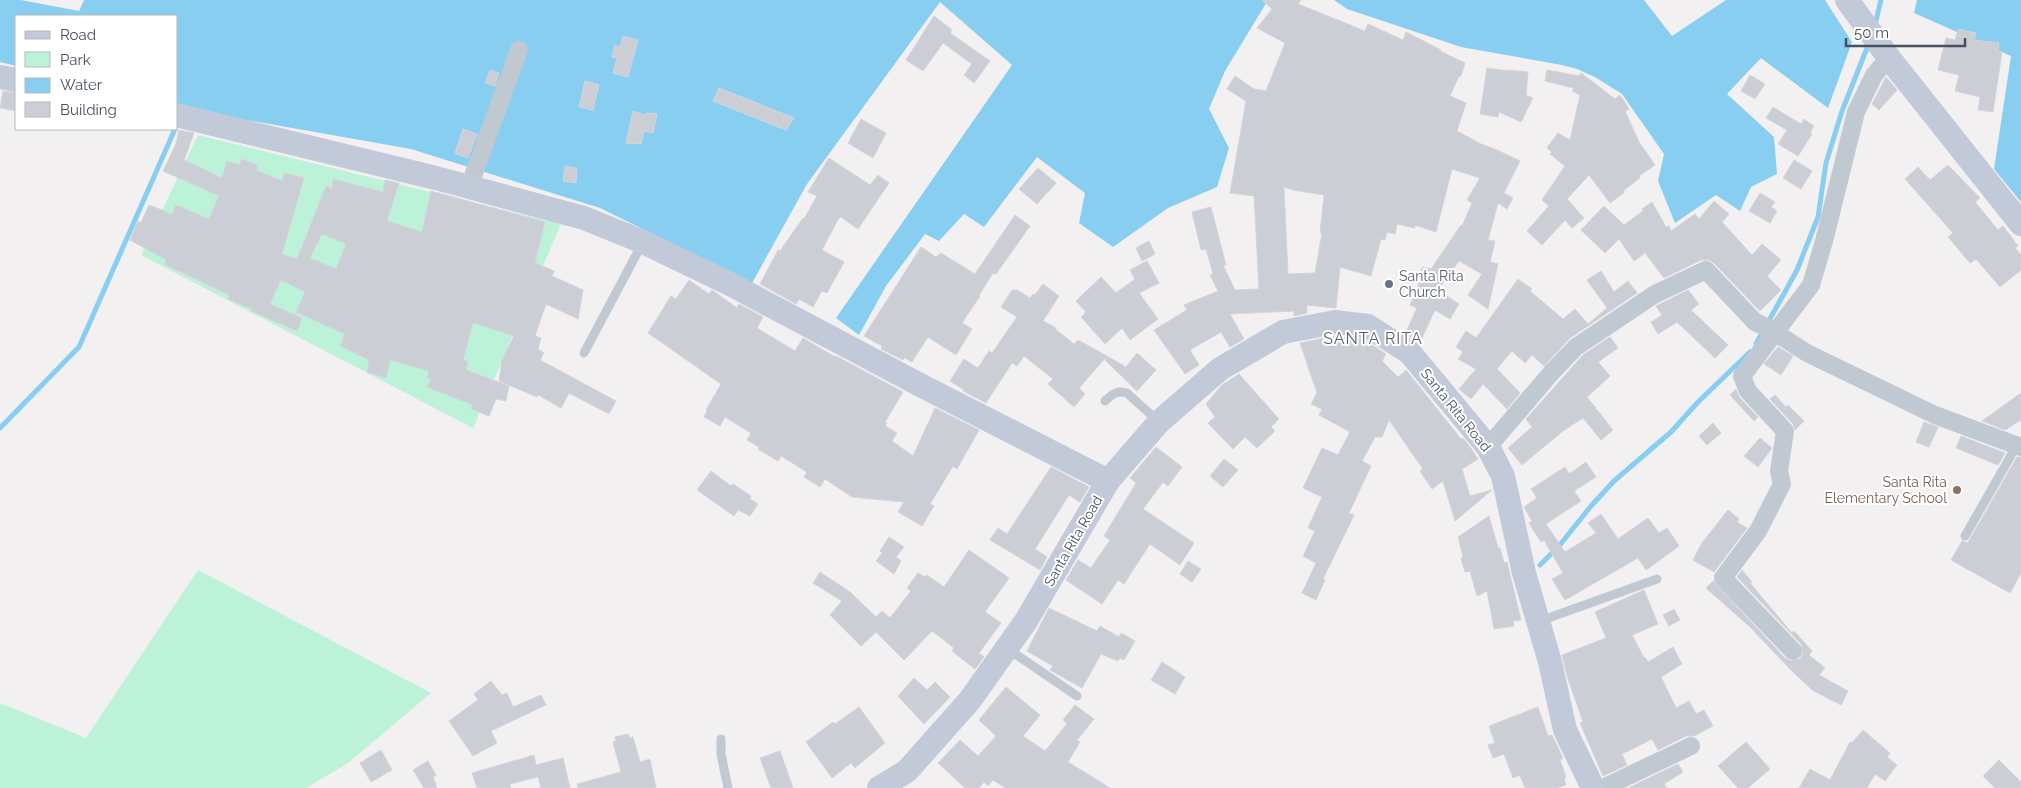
<svg xmlns="http://www.w3.org/2000/svg" width="2021" height="788" viewBox="0 0 2021 788" font-family="Raleway,sans-serif">
  <style>
    .green { fill: #bcf2d8 }
    .water { fill: #87cef1 }
    .lines { fill: none; stroke-linecap: round; stroke-linejoin: round }
    .stream { stroke: #87cef1; stroke-width: 5 }
    .building { fill: #ccced5; stroke: #d4d5dc; fill-rule: evenodd }
    .lane { stroke: #c0c8d2; stroke-width: 9 }
    .street { stroke: #c0c8d2; stroke-width: 18 }
    .secondary { stroke: #c2cada; stroke-width: 24 }
    .worship-dot { fill: #6b7280; stroke: #fff; stroke-width: 2 }
    .education-dot { fill: #8d6e63; stroke: #fff; stroke-width: 2 }
    .labels { text-anchor: middle; dominant-baseline: central; stroke-width: 4; stroke-linejoin: round; paint-order: stroke }
    .worship-label { font-size: 14px; fill: #5b616d; stroke: #fff; text-anchor: start }
    .street-label { font-size: 14px; fill: #47505f; stroke: #fff }
    .education-label { font-size: 14px; fill: #785e54; stroke: #fff; text-anchor: end }
    .quarter-label { font-size: 16px; letter-spacing: 1px; fill: #5c5f65; stroke: #fff }
  </style>
  <rect width="100%" height="100%" fill="#f2f0f0"/>
  <!-- green -->
  <g class="green">
    <path d="M198,135l363,89 -88,204 -332,-173z"/>
    <path d="M198,570l233,123 -83,70 -42,25h-306v-85l86,35z"/>
  </g>
  <!-- water -->
  <g class="water">
    <path d="M0,0h21l58,11 5,-11h1184l-43,71 -16,38 20,39 -12,39 -49,21 -55,39 -34,-24 6,-30 -48,-36 -53,70 -20,-13 -25,27 -14,-7 -39,52 -27,49 -23,-17 176,-253 -72,-63 -133,182 -55,99 -152,-75 -189,-59 -187,-33 -48,-12v-88h-160v50l-16,-4z"/>
    <path d="M1334,0h310l28,36 54,-36h99l27,42 -24,66 -67,-50 -34,36 47,43 3,37 -26,13 -11,24 -24,-16 -41,28 -17,-42 6,-27 -42,-60 -27,-17 -18,-8 -15,-4 -101,-18 -114,-38z"/>
    <path d="M1917,0h104v202l-27,-33 17,-113 -97,-43z"/>
  </g>
  <g class="lines">
    <!-- stream -->
    <g class="stream">
      <path d="M1875,25l6,-25"/>
      <path d="M1756,344l41,-74 21,-53 8,-54 16,-52 27,-68"/>
      <path d="M0,428l79,-81 96,-218"/>
      <path d="M1540,565l19,-19 32,-40 23,-25 57,-49 27,-30 52,-50"/>
    </g>
  </g>
  <!-- building -->
  <g class="building">
    <path d="M1262,0h39l-3,4 67,27 3,-7 35,16 3,-8 35,18 -1,1 25,12 -4,13h-2l-9,20 16,7 -9,28 24,13 16,6 23,11 -16,32 9,5 -6,11 -9,-6 -10,37 7,1 -5,21 8,2 -10,45 -20,-14 14,-21 -23,-13 -21,29 21,14 -9,15 -15,-9 -15,32 -15,-8 12,-26 -7,-3 11,-26 -4,-3 6,-9 8,2 30,-44 1,1 10,-23 -5,-3 13,-22 -28,-9 -16,63 -21,-7v3l-18,-4 -2,10 -8,-2 -2,8 -4,-1 -10,37 -31,-9 -4,41 -29,-3v8l-13,3v-5l-64,3 14,25 -14,8 -9,-15 -31,18 9,15 -14,9 -31,-44 33,-20 -3,-5 34,-14 -8,-16 3,-1 -7,-25 -5,1 -9,-38 19,-5 15,58h-3l12,25 24,-1 -5,-93 -24,-3 16,-92 -19,-12 8,-13 19,13 12,2 19,-48 -28,-15 15,-19zM1284,187l9,3 31,5 -4,38h2l-7,40 -27,1z"/>
    <path d="M934,16l18,14 -2,3 40,28 -16,22 -10,-8 8,-11 -29,-21 -20,28 -17,-11z"/>
    <path d="M1958,29l18,4 -2,7 25,3 -1,8 4,1 -9,60 -15,-2 2,-13 -25,-6 4,-16 -21,-5 8,-32 9,2z"/>
    <path d="M623,36l15,4 -10,37 -15,-4 4,-15 -5,-1 3,-12 5,2z"/>
    <path d="M1487,68l21,3v-1l20,2 -2,23 7,3 -12,24 -22,-10 -1,5 -18,-3z"/>
    <path d="M490,70l9,3 -4,13 -10,-3z"/>
    <path d="M1547,70l32,6 2,-3 34,26 5,-4 9,14 -4,2 14,31 16,23 -16,11 1,2 -17,13 1,2 -14,10 -21,-28 -22,24 17,19 -12,10 -7,-8 -23,25 -15,-14 22,-25 -7,-6 23,-34 -15,-12 2,-2 -5,-4 11,-15 12,7 10,-45 -8,-4 2,-3 -29,-7z"/>
    <path d="M1750,75l15,9 -10,15 -14,-8z"/>
    <path d="M1886,77l11,13 -18,20 -7,-6z"/>
    <path d="M585,81l14,4 -6,25 -14,-3z"/>
    <path d="M719,88l75,30 -8,12 -73,-29z"/>
    <path d="M3,91l13,2v18l-16,-3z"/>
    <path d="M1773,107l28,17 3,-5 10,7 -4,7 2,1 -14,22 -20,-12 9,-14 -21,-12z"/>
    <path d="M633,111l11,4 3,-2 10,1 -4,19 -9,-2 -3,13 -15,-1z"/>
    <path d="M861,119l25,14 -13,25 -25,-15z"/>
    <path d="M463,129l14,5 -9,24 -13,-5z"/>
    <path d="M179,130l15,3 -10,27 38,18 5,-17 13,4 1,-6 17,6 -2,5 26,11 2,-8 20,5 -22,76 15,5 29,-73 6,3 1,-10 50,13 2,-12 14,3 -12,38 35,11 9,-41 114,31 -10,41 19,8 -2,5 31,14 -5,29 -32,-15 -11,32 6,2 -3,11 6,4 -4,7 76,41 -7,13 -40,-21 -8,15 -23,-13 -1,2 -38,-16 3,-21 12,-24 -41,-13 -10,37 5,2 -2,8 43,16 -3,15 -10,-2 -7,17 -18,-7 2,-4 -46,-18 4,-8 -4,-1 2,-7 -39,-11 -4,18 -19,-6 2,-12 -29,-14 5,-12 -49,-22 9,-20 -24,-12 -11,24 32,14 -5,13 -46,-20 1,-2 -24,-10 1,-4 -65,-31 2,-4 -36,-20 8,-19 3,2 8,-18 23,9 4,-9 33,14 10,-23 -56,-25 13,-27zM322,234l24,10 -10,25 -26,-11z"/>
    <path d="M829,158l41,27 8,-10 11,8 -31,46 -17,-12 -2,1 -17,32 22,12 -17,31 -5,-2 -9,16 -14,-8 -3,5 -36,-20 18,-34 2,1 23,-33 1,1 13,-23 -9,-4z"/>
    <path d="M1794,160l18,11 -11,18 -18,-11z"/>
    <path d="M1948,165l32,33 -5,4 23,28 5,-4 15,20 -3,2 6,7v15l-21,17 -24,-28 -6,4 -22,-26 5,-4 -48,-54 13,-12 12,13z"/>
    <path d="M565,166l12,2 -1,15 -13,-2z"/>
    <path d="M1038,168l18,15 -19,21 -18,-15z"/>
    <path d="M1760,193l15,9 -4,5 6,4 -7,12 -21,-12z"/>
    <path d="M1714,201l15,13 -7,8 30,33 10,-11 19,16 -14,16 14,14 -21,21 -46,-48 -5,-3h-8l-37,18 -19,-25 -11,8 -15,-22 -14,14 -24,-23 23,-24 20,19 19,-14 -1,-2 10,-7 14,25 3,-1 2,5 24,-17 4,5z"/>
    <path d="M1015,215l15,11 -34,48 -3,-1 -14,22 1,1 -18,27 10,6 -16,26 -28,-18 -16,25 -7,-4 -2,2 -22,-11 1,-3 -18,-10 57,-89 15,10 5,-4 34,21z"/>
    <path d="M1149,241l6,13 -13,7 -6,-13z"/>
    <path d="M1147,261l12,22 -20,10 19,26 -28,21 -8,-12 -17,16 -24,-27 5,-5 -10,-11 25,-24 15,16 19,-14 -5,-9z"/>
    <path d="M1601,271l13,21 14,-11 9,12 -67,45 -26,28 -12,-11 -7,8 -13,-12 -15,18 23,24 -13,16 -24,-25 -12,15 -12,-10 17,-20 -18,-10 5,-7 -7,-5 10,-16 10,7 42,-59 14,10 -2,2 33,28 12,-10 13,15 19,-16 -20,-28z"/>
    <path d="M689,280l20,14 3,-4 25,18 2,-4 24,13 -6,11 38,23 8,-13 32,19 1,-1 67,36 -18,30 2,1 -2,3 12,7 -5,8 21,15 22,-48 44,22 -22,39 -4,-3 -23,38 4,2 -12,20 -24,-14 6,-10 -52,-5 -27,-18 -5,8 -16,-10 3,-5 -26,-16 -3,5 -20,-12 1,-2 -12,-7 4,-7 -26,-16 -5,9 -16,-9 3,-6 -1,-1 15,-26 -73,-51 23,-37 5,3z"/>
    <path d="M1043,284l16,12 -16,25 13,7 -1,1 19,15 4,-4 29,16 -28,32 6,6 -11,13 -26,-23 5,-5 -29,-23 -7,10 -5,-3 -26,40 -23,-12 1,-1 -14,-9 14,-22 14,9 11,-17 3,2 25,-36 -16,-10 11,-17h5l13,8 3,-4 2,1z"/>
    <path d="M1688,290l11,14 -8,6 37,35 -13,13 -38,-36 -19,12 -7,-12 11,-7 -6,-9z"/>
    <path d="M1335,336l28,3 23,15 -4,7 16,16 8,-7 55,69 2,-1 7,9 8,12 -16,10 8,27 22,-6 -37,31 -12,-40 -11,8 -12,-18 3,-2 -34,-49 -7,17h-7l-13,24 9,5 -22,47 5,2 -31,64 2,1 -9,20 -14,-7 14,-30 -13,-7 12,-25 -7,-3 14,-31 -19,-9 19,-40 16,7 12,-23 -31,-17 3,-6 -11,-5 6,-11 -17,-50z"/>
    <path d="M1610,337l8,11 -20,14 12,14 -23,21 26,33 -12,10 -18,-22 -20,13 -41,34 -14,-17 24,-21 -6,-8 57,-64z"/>
    <path d="M1778,347l15,9 -12,19 -17,-11z"/>
    <path d="M1137,353l19,17 -19,21 -32,-31 2,-4 19,11z"/>
    <path d="M1239,374l40,45 -8,8 4,4 -18,17 -12,-11 -12,12 -25,-26 7,-6 -9,-13 16,-19z"/>
    <path d="M1736,389l4,9 18,19 -4,4 -24,-26z"/>
    <path d="M2021,393v27l-16,10 -23,-9z"/>
    <path d="M1775,395l11,12 2,-2 16,16 -9,9 -2,-6 -23,-25z"/>
    <path d="M1924,422l14,5 -9,20 -13,-5z"/>
    <path d="M1713,423l8,10 -14,12 -8,-9z"/>
    <path d="M1961,436l44,17 -7,12 -42,-17z"/>
    <path d="M1760,438l12,10 -14,19 -14,-11z"/>
    <path d="M1156,447l26,20 -14,19 -5,-4 -20,27 51,34 -14,22 -30,-21 -26,40 -6,-4 -16,24 -36,-24 12,-20 13,8 19,-28 -6,-4 32,-53 -6,-5z"/>
    <path d="M2017,457h4v116l-11,20 -59,-33 11,-19 5,2 3,-4z"/>
    <path d="M1224,459l14,11 -15,17 -13,-11z"/>
    <path d="M1586,462l10,15 -22,14 7,10 -35,23 19,28 31,-19 -8,-10 13,-9 17,25 30,-21 11,15 8,-5 12,18 -33,24 -8,-12 -73,42 -13,-21 11,-6 -19,-33 -3,2 -12,-19 3,-2 -8,-14 13,-9 -6,-9 34,-22 4,7z"/>
    <path d="M1051,467l38,20 -9,15 -11,-7 -34,54 12,8 -7,13 -50,-30 8,-12 9,6z"/>
    <path d="M711,471l20,15 2,-2 18,12 -1,3 8,5 -8,12 -12,-6 -4,6 -37,-26z"/>
    <path d="M1728,510l11,9 -2,3 10,6 -33,44 -21,-12 9,-17z"/>
    <path d="M1489,516l9,32h2l4,15 3,-1 14,58 -8,1 1,5 -20,3 -7,-38 -10,5 -7,-25 -5,1 -4,-14 2,-1 -5,-20z"/>
    <path d="M889,537l15,10 -8,10 5,4 -7,13 -18,-13 6,-8 -2,-2z"/>
    <path d="M969,550l40,28 -24,34 16,11 -22,30 5,4 -9,12 -23,-18 2,-3 -22,-17 -28,29 -28,-28 -15,14 -31,-31 12,-14 -29,-18 7,-11 30,20 26,25 6,-6 8,7 21,-27 -4,-3 11,-15 7,4 2,-2 17,12z"/>
    <path d="M1188,561l13,8 -9,13 -12,-8z"/>
    <path d="M1742,570l10,12 -2,1 42,50 2,-2 18,20 -3,4 16,13 -6,7 29,16 -7,14 -29,-15 -23,-22 -40,-42 -43,-38 7,-7 72,77 6,3 9,-2 3,-6 -2,-9 -64,-67z"/>
    <path d="M1644,590l14,34 -26,11 12,23 1,-1 3,5 25,-15 9,17 -21,13 15,31 13,-7 7,13 8,-4 9,16 -19,10h-8l-28,14 -6,-11 -30,15 5,11 -24,11 -23,-53 3,-1 -16,-46 -5,-21 44,-17 -11,-26z"/>
    <path d="M1049,608l48,23 3,-5 19,11 2,-4 14,8 -11,19 -4,-2 -2,3 -17,-7 -19,34 -32,-18 3,-4 -26,-15z"/>
    <path d="M1674,609l6,11 -11,6 -6,-11z"/>
    <path d="M1162,662l23,15 -10,17 -24,-14z"/>
    <path d="M914,678l13,12 8,-8 15,15 -26,27 -26,-28z"/>
    <path d="M491,681l11,14 5,-2 6,14 28,-12 5,10 -55,26 6,12 -24,13 -24,-35 29,-21 -4,-6z"/>
    <path d="M1006,687l34,28 -17,21 22,15 22,-27 -4,-4 12,-15 19,14 -17,21 3,2 -12,20 42,26h-105l-12,-8 -5,6 -4,-4 -5,6h-14l-27,-25 22,-23 18,16 18,-20 -17,-16z"/>
    <path d="M859,707l26,36 -30,25 -4,-5 -19,15 -26,-36 27,-20 2,2z"/>
    <path d="M1538,707l10,29 4,-1 11,23 -3,2 6,17 -2,1 2,7 -9,3h-32l-5,-13 -7,3 -9,-24 -11,4 -5,-13 7,-2 -6,-17z"/>
    <path d="M1863,730l27,23 -3,4 10,8 -12,16 -10,-7 -8,14h-68l11,-19 20,11 20,-38 2,1z"/>
    <path d="M628,734l2,4 3,-1 7,25 10,-3 6,29h-78l-1,-4 44,-12 -8,-30 3,-1 -1,-4z"/>
    <path d="M1746,742l24,27 -22,19h-10l-20,-22z"/>
    <path d="M381,750l11,20 -21,12 -11,-19z"/>
    <path d="M780,751l13,37h-22l-11,-30z"/>
    <path d="M534,755l2,10 27,-7 7,30h-29l-3,-11 -28,7 1,4h-34l-5,-15z"/>
    <path d="M1999,760l22,22v6h-26l-12,-12z"/>
    <path d="M428,761l8,14 -3,2 4,11h-13l-11,-18z"/>
    <path d="M1678,764l5,8 -19,12 3,4h-39z"/>
  </g>
  <g class="lines">
    <!-- lane -->
    <g class="lane">
      <path d="M584,353l59,-111"/>
      <path d="M1105,401c8,-7 11,-11 22,-8l32,29"/>
      <path d="M1965,536l52,-91"/>
      <path d="M1540,621l117,-42"/>
      <path d="M1008,649l69,47"/>
      <path d="M721,739v15l7,34"/>
    </g>
    <!-- street -->
    <g class="street">
      <path d="M469,187l50,-137"/>
      <path d="M1488,447l64,-75 24,-25 79,-53 51,-24 49,52 13,6 39,25 128,62 86,32"/>
      <path d="M1793,651l-70,-73 35,-47 24,-47 -3,-13 6,-40 -37,-40 -6,-15 69,-91 13,-44 32,-129 18,-37 15,-17"/>
      <path d="M1603,788l88,-42"/>
    </g>
    <!-- secondary -->
    <g class="secondary">
      <path d="M1847,0l42,58 132,166"/>
      <path d="M0,77l16,3"/>
      <path d="M176,115l260,63 148,40 59,24 87,42 194,103 184,94"/>
      <path d="M879,788l28,-17 63,-71 56,-79 82,-140 51,-59 61,-53 63,-37 52,-10 33,4 42,27 78,94 15,29 21,97 26,89 15,68 28,58"/>
    </g>
  </g>
  <!-- markers -->
  <circle class="worship-dot" cx="1389" cy="284" r="5"/>
  <circle class="education-dot" cx="1957" cy="490" r="5"/>
  <g class="labels">
    <!-- worship labels -->
    <g class="worship-label">
      <text x="1399" y="276">Santa Rita<tspan x="1399" dy="16">Church</tspan></text>
    </g>
    <!-- street labels -->
    <g class="street-label">
      <text transform="translate(1456 410) rotate(51)">Santa Rita Road</text>
      <text transform="translate(1073 541) rotate(-60)">Santa Rita Road</text>
    </g>
    <!-- education labels -->
    <g class="education-label">
      <text x="1947" y="482">Santa Rita<tspan x="1947" dy="16">Elementary School</tspan></text>
    </g>
    <!-- quarter labels -->
    <g class="quarter-label">
      <text x="1373" y="338">SANTA RITA</text>
    </g>
  </g>
  <!-- legend -->
  <rect x="15" y="15" width="162" height="115" fill="#ffffff" stroke="#b5b9bf"/>
  <rect x="25" y="31" width="25" height="8" fill="#c2cada" stroke="#b5b9bf"/>
  <text x="60" y="40" font-size="15" fill="#47505f">Road</text>
  <rect x="25" y="52" width="25" height="15" fill="#bcf2d8" stroke="#b5b9bf"/>
  <text x="60" y="65" font-size="15" fill="#47505f">Park</text>
  <rect x="25" y="78" width="25" height="15" fill="#87cef1" stroke="#b5b9bf"/>
  <text x="60" y="90" font-size="15" fill="#47505f">Water</text>
  <rect x="25" y="102" width="25" height="15" fill="#ccced5" stroke="#b5b9bf"/>
  <text x="60" y="115" font-size="15" fill="#47505f">Building</text>
  <!-- scale -->
  <path d="M1846 38v8h119v-8" fill="none" stroke="#47505f" stroke-width="2.5"/>
  <text x="1854" y="38" font-size="15" fill="#47505f" stroke="#ffffff" stroke-width="4" paint-order="stroke">50 m</text>
</svg>
